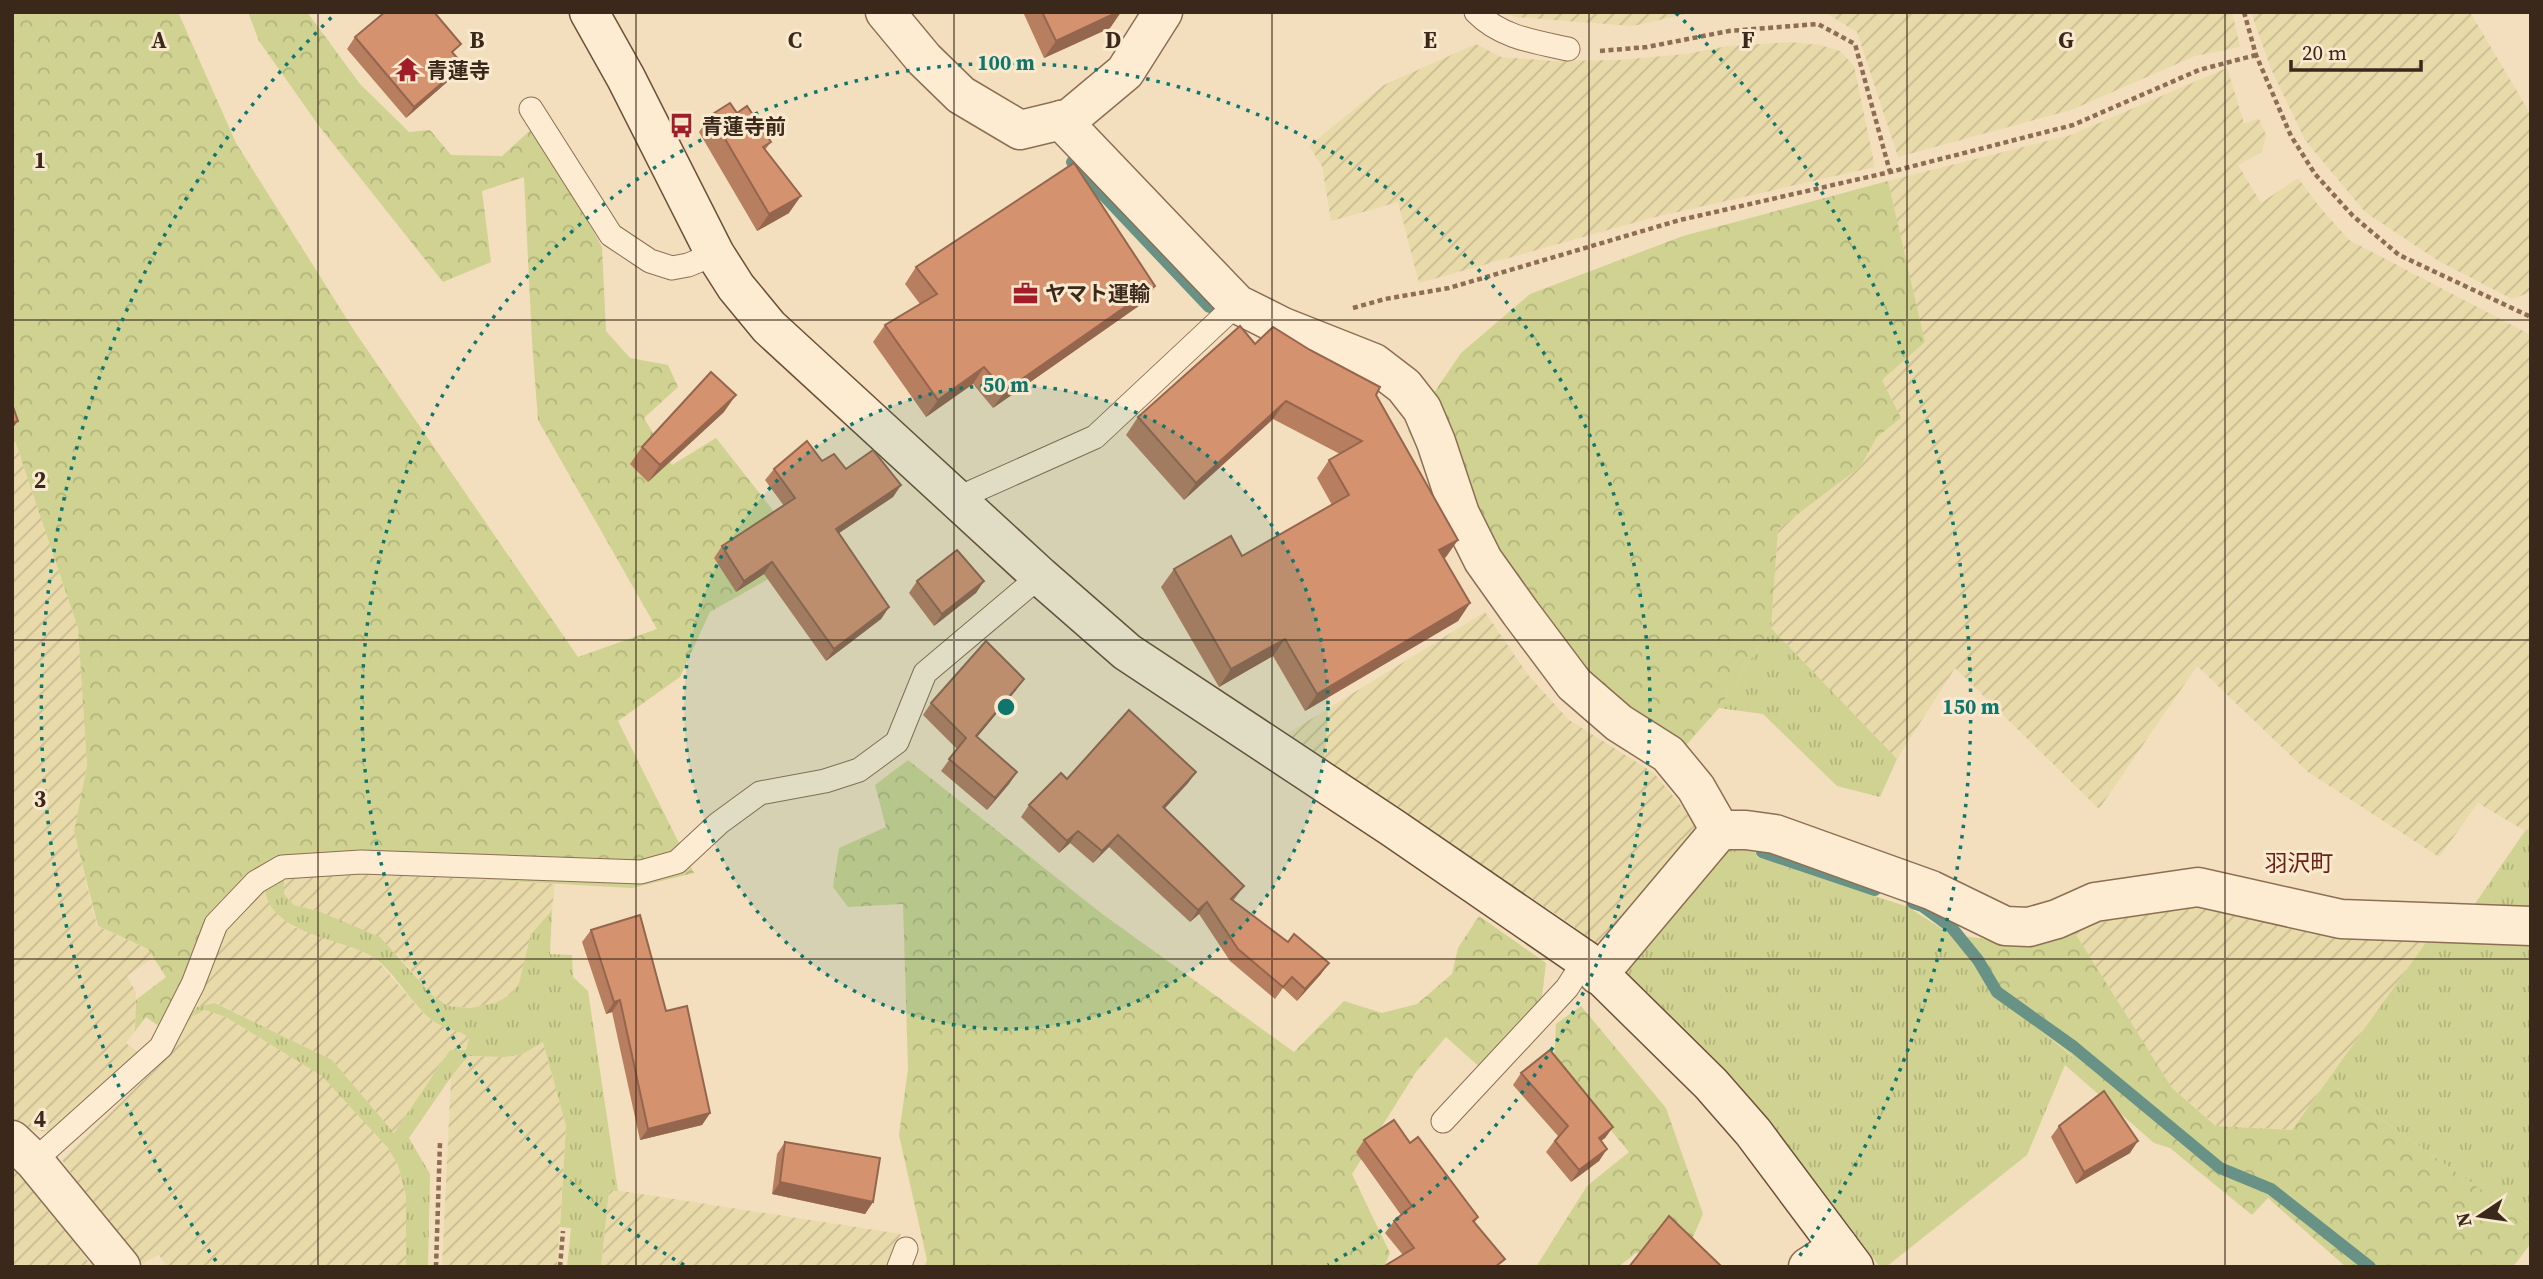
<svg xmlns="http://www.w3.org/2000/svg" width="2543" height="1279" viewBox="0 0 2543 1279" font-family="'Source Serif 4','Noto Sans JP',serif">
  <style>
    .farmland { fill: url(#farmland-furrows) }
    .grass { fill: url(#grass-tufts) }
    .forest { fill: url(#forest-crowns) }
    .lines { fill: none; stroke-linecap: round; stroke-linejoin: round }
    .stream { stroke: #689285; stroke-width: 12 }
    .lane-casing { stroke: #8d6e54; stroke-width: 25 }
    .street-casing { stroke: #8d6e54; stroke-width: 41 }
    .secondary-casing { stroke: #6e4f38; stroke-width: 41 }
    .path { stroke: #8d6e54; stroke-width: 4.5; stroke-dasharray: 5 3.5; stroke-linecap: butt }
    .lane { stroke: #fdecd1; stroke-width: 23 }
    .street { stroke: #fdecd1; stroke-width: 38 }
    .secondary { stroke: #fdecd1; stroke-width: 38 }
    .wall { fill: #b77e5f }
    .shaded-wall { fill: #95664e }
    .building { fill: #d5926f; stroke: #95664e; stroke-width: 2 }
    .grid { fill: none; stroke: #3a281b; stroke-width: 2; stroke-opacity: 0.55 }
    .ring { fill: none; stroke: #0f766e; stroke-width: 3.5; stroke-dasharray: 3.5 7 }
    .labels { text-anchor: middle; dominant-baseline: central; stroke-width: 6; stroke-linejoin: round; paint-order: stroke }
    .poi-label { font-size: 21px; font-weight: bold; fill: #3a281b; stroke: #f9e9ce; text-anchor: start }
    .neighbourhood-label { font-size: 23px; fill: #6c2115; stroke: #f9e9ce }
    .grid-label { font-size: 23px; text-anchor: middle; font-weight: bold; fill: #3a281b; stroke: #f9e9ce; stroke-width: 6; stroke-linejoin: round; paint-order: stroke }
    .centre { fill: #0f766e; stroke: #f9e9ce; stroke-width: 3.5 }
    .ring-label { font-size: 21px; text-anchor: middle; font-weight: bold; fill: #0f766e; stroke: #f9e9ce; stroke-width: 6; stroke-linejoin: round; paint-order: stroke }
  </style>
  <defs>
    <pattern id="farmland-furrows" width="10" height="10" patternUnits="userSpaceOnUse" patternTransform="scale(1.75)"><rect width="10" height="10" fill="#e9daaa"/><path d="M-1 1l2-2M0 10L10 0M9 11l2-2" fill="none" stroke="#c9bb92"/></pattern>
    <pattern id="grass-tufts" width="24" height="20" patternUnits="userSpaceOnUse" patternTransform="scale(1.75)"><rect width="24" height="20" fill="#cfd290"/><path d="M3 7l-1-3M5 7V3M7 7l1-3M15 17l-1-3M17 17v-4M19 17l1-3" fill="none" stroke="#b2b47c"/></pattern>
    <pattern id="forest-crowns" width="20" height="18" patternUnits="userSpaceOnUse" patternTransform="scale(1.75)"><rect width="20" height="18" fill="#cfd290"/><path d="M2 6a3 3 0 1 1 6 0M12 15a3 3 0 1 1 6 0" fill="none" stroke="#b2b47c"/></pattern>
  </defs>
  <rect width="100%" height="100%" fill="#f3dfbd"/>
  <!-- farmland -->
  <g class="farmland">
    <path d="M1504,12h242l-57,1 -56,13 -118,-9z"/>
    <path d="M1824,12h408l8,35 -45,9 -124,54 -173,47 -41,-125z"/>
    <path d="M2251,12h219l61,103v177l-19,7 -75,-39 -72,-48 -60,-72 -34,-71z"/>
    <path d="M1790,42l30,3 20,6 14,15 21,101 -224,51 -232,65 -21,-81 -67,19 -9,-55 -13,-20 75,-61 92,-41 25,13 52,4 67,-1 65,-6 43,-8z"/>
    <path d="M2227,68l17,55 15,-4 7,16 -4,17 -24,13 23,38 37,-25 20,27 31,35 182,95v492l-6,4 -47,-28 -39,54 -131,-85 -111,-106 -98,143 -144,-141 -58,91 -126,-131 7,-99 82,-62 17,-30 24,-19 -19,-38 43,-38 -37,-161 183,-46z"/>
    <path d="M12,432l66,196 9,137 -13,67 23,94 51,23 6,8 -27,19 9,16 -1,39 -9,12 12,9 -90,80 -33,-5 -3,-3z"/>
    <path d="M1485,612l43,63 41,45 85,53 47,57 -96,121 -33,-26 -287,-190z"/>
    <path d="M335,871l220,13 -3,26 -21,24 -12,49 -7,11 -16,9 -26,5 -22,-2 -16,-11 -33,-39 -81,-45 -24,-6 -10,-11v-18z"/>
    <path d="M264,890l29,37 57,18 26,14 45,52 17,14 24,6 7,7 -3,12h-16l-56,83 -62,-73 -116,-57 -19,4 27,-74z"/>
    <path d="M2198,901l234,33 -140,196 -75,-4 -45,-38 -102,-163z"/>
    <path d="M206,1010l20,7 97,59 65,72 10,17 8,31v71h-239l-8,-12 -23,12 -74,-107 109,-107 16,-34z"/>
    <path d="M543,1042l23,84 -9,141h-115l9,-190 17,-21 37,1 18,-3z"/>
    <path d="M12,1161l21,24 59,82h-80z"/>
    <path d="M609,1189l292,45 -15,33h-285z"/>
  </g>
  <!-- grass -->
  <g class="grass">
    <path d="M1771,628l126,131 -17,38 -43,-11 -74,-72 -44,-6z"/>
    <path d="M2531,827v86l-61,-2 55,-80z"/>
    <path d="M1728,839l25,6 4,12 151,50 42,27 41,56 82,67 -8,8 -38,90 -141,112h-6l-107,-141 -37,-45 -112,-111z"/>
    <path d="M284,876v18l10,11 24,6 62,26 52,58 16,11 22,2 25,-5 17,-9 7,-11 12,-49 21,-24 -2,44 22,1 1,22 15,14 30,200 -9,-1 -8,77h-34l4,-39 -11,-1 6,-101 -23,-84 -20,12 -18,3 -37,-1 -17,21 -42,61 21,36 -2,93h-22v-71l-8,-31 -10,-17 -66,-72 -96,-59 -21,-7 -18,9 10,-12 18,-4 117,57 62,73 56,-83h16l3,-12c-10,-9 -22,-8 -33,-15 -25,-17 -40,-51 -63,-66 -31,-18 -78,-20 -100,-48 -5,-5 -6,-13 -9,-19z"/>
    <path d="M2432,934l99,3v288l-204,-144z"/>
  </g>
  <!-- forest -->
  <g class="forest">
    <path d="M12,12h166l58,131 119,189 223,325 79,-28 -119,-209 -6,-79 -8,-164 -42,14 9,71 -48,20 -124,-156 -60,-85 -11,-29h59l53,72 49,48 21,-2 21,25 51,1 33,-30 67,121 4,84 24,27 38,7 10,22 -34,31 28,47 44,-27 93,118 -99,56 -30,65 -62,44 76,152 -62,15 -297,-17 -91,12 -23,17 -61,127 -14,-10 -11,14 1,-31 30,-23 -18,-28 -50,-23 -24,-94 13,-67 -9,-137 -66,-196z"/>
    <path d="M1888,181l37,161 -43,38 19,38 -24,19 -17,30 -82,62 -7,99 -52,80 -39,44 -57,-31 -130,-163 -85,-127 53,-78 69,-59 153,-58z"/>
    <path d="M908,760l193,153 193,139 50,-51 38,12 35,-9 35,-30 6,-26 21,-32 67,47 -6,49 -56,59 -38,-34 -30,35 -64,102 38,79 -6,14h-460l3,-7 -28,-125 9,-66 -5,-165 -55,3 -15,-20 6,-39 47,-21 -11,-42z"/>
    <path d="M2070,925l102,163 44,38 76,4 35,-49 204,144v18l-18,24h-167l-78,-69 -16,17 -82,-67 -16,-5 -89,-78 8,-9 -82,-66 -41,-56 74,11z"/>
    <path d="M1581,1006l85,102 37,106 -10,23 -25,20 -32,-4 -18,14h-82l51,-81 42,-34 -75,-90 2,-38z"/>
  </g>
  <g class="lines">
    <!-- stream -->
    <g class="stream">
      <path d="M1072,162l137,145"/>
      <path d="M1762,852l113,38"/>
      <path d="M1913,903l9,3 30,22 26,32 19,32 77,55 146,121 51,21 99,78"/>
    </g>
    <defs>
      <g id="lane">
        <path d="M1476,12c24,25 59,30 92,37"/>
        <path d="M531,109l80,126 39,26 22,7 16,-3 27,-11"/>
        <path d="M956,499l139,-62 142,-133"/>
        <path d="M1443,1121l124,-133 18,-28"/>
        <path d="M34,1161l127,-114 32,-63 23,-60 40,-42 26,-15 79,-5 280,10 36,-10 42,-39 41,-30 65,-12 34,-11 38,-28 28,-69 115,-97"/>
        <path d="M899,1267l7,-18"/>
      </g>
      <g id="street">
        <path d="M885,12l39,47 37,36 59,35 50,-12 55,-46 38,-60"/>
        <path d="M1061,120l176,184 46,23 91,36 30,23 18,23 14,33 24,72 23,46 37,52 54,72 45,39 49,31 28,34 24,42"/>
        <path d="M1598,975l122,-145h26l29,4 156,56 74,36 24,1 28,-8 38,-17 103,-15 143,32 190,7"/>
        <path d="M12,1140l22,21 87,106"/>
        <path d="M1808,1267l31,-20"/>
      </g>
      <path id="secondary" d="M589,12l37,66 89,176 21,33 33,40 271,249 87,76 266,176 192,132 126,124 42,48 101,135"/>
    </defs>
    <!-- lane casing -->
    <use href="#lane" class="lane-casing"/>
    <!-- street casing -->
    <use href="#street" class="street-casing"/>
    <!-- secondary casing -->
    <use href="#secondary" class="secondary-casing"/>
    <!-- path -->
    <g class="path">
      <path d="M2244,12l12,43 35,81 24,38 38,42 46,39 132,62"/>
      <path d="M1600,51l47,-4 82,-16 89,-7 37,20 35,128"/>
      <path d="M1353,308l32,-9 64,-11 231,-68 210,-48 183,-47 126,-55 57,-15"/>
      <path d="M436,1267l4,-125"/>
      <path d="M560,1267l3,-36"/>
    </g>
    <!-- lane -->
    <use href="#lane" class="lane"/>
    <!-- street -->
    <use href="#street" class="street"/>
    <!-- secondary -->
    <use href="#secondary" class="secondary"/>
  </g>
  <!-- wall -->
  <g class="wall">
    <path d="M1023,12h98l-11,16 -66,30z"/>
    <path d="M355,37l99,17 9,11 -9,11 -48,42 -59,-69z"/>
    <path d="M737,113l34,29 -6,8 24,63 -32,18 -58,-99 12,-17z"/>
    <path d="M916,267l239,19 -12,17 -150,105 -20,-24 -47,33 -53,-75 12,-17 35,-21 -15,-20z"/>
    <path d="M1255,344l121,51 70,162 -2,1 26,45 -12,18 -153,90 -32,-55 -54,31 -58,-100 13,-18 68,-13 90,-51 -15,-27 12,-18 11,-6 -67,-35 -89,81 -58,-65 12,-18z"/>
    <path d="M724,412l-76,70 -18,-18 12,-17z"/>
    <path d="M822,461l24,8 55,16 -8,12 -54,36 50,74 -8,12 -55,42 -62,-87 -28,18 -22,-34 8,-12 62,-40 -19,-26 9,-11z"/>
    <path d="M917,581h67l-8,12 -42,33 -25,-33z"/>
    <path d="M1016,690l-39,47 40,35 -8,12 -22,26 -46,-39 16,-22 -34,-34 8,-12z"/>
    <path d="M1196,772l-8,11 -23,25 79,78 -11,15 88,73 -24,27 -14,-13 -8,11 -45,-38 -31,-47 -9,8 -81,-75 -16,16 -23,-20 -11,10 -38,-36 8,-12 38,-26z"/>
    <path d="M591,930l75,81 44,102 -8,12 -62,15 -28,-128 -6,2 -24,-72z"/>
    <path d="M1521,1073l92,54 -8,11 -4,3 6,8 -8,12 -28,21 -25,-30 12,-16 -45,-51z"/>
    <path d="M2059,1126l71,27 -54,31 -25,-47z"/>
    <path d="M1364,1140l46,3 68,74 -3,5 -72,33 -18,-22 9,-12 7,-6 -45,-63z"/>
    <path d="M785,1142l88,60 -8,12 -93,-20 5,-40z"/>
  </g>
  <!-- shaded-wall -->
  <g class="shaded-wall">
    <path d="M1118,12h3l-11,16 -66,30 12,-17z"/>
    <path d="M463,65l-9,11 -48,42 8,-11z"/>
    <path d="M801,196l-12,17 -32,18 12,-17z"/>
    <path d="M1155,286l-12,17 -150,105 12,-17z"/>
    <path d="M984,367l-11,17 -47,33 12,-17z"/>
    <path d="M736,395l-12,17 -76,70 12,-17z"/>
    <path d="M1286,401l-13,18 -89,81 12,-17z"/>
    <path d="M18,421l-6,8v-6z"/>
    <path d="M901,485l-8,12 -66,44 9,-12z"/>
    <path d="M1458,540l-12,17 -19,11 12,-18z"/>
    <path d="M772,562l-8,12 -28,18 8,-11z"/>
    <path d="M984,581l-8,12 -42,33 8,-12z"/>
    <path d="M1470,603l-12,18 -153,90 12,-17z"/>
    <path d="M889,607l-8,12 -55,42 8,-12z"/>
    <path d="M1285,639l-12,17 -54,31 12,-18z"/>
    <path d="M1024,679l-8,11 -48,58 8,-12z"/>
    <path d="M1017,772l-8,12 -22,26 8,-12z"/>
    <path d="M1196,772l-8,11 -33,36 8,-12z"/>
    <path d="M1078,831l-8,12 -11,10 8,-12z"/>
    <path d="M1118,835l-9,12 -16,16 9,-12z"/>
    <path d="M1207,902l-8,12 -9,8 8,-12z"/>
    <path d="M1329,963l-8,11 -24,27 8,-12z"/>
    <path d="M620,1000l-8,12 -6,2 8,-12z"/>
    <path d="M710,1113l-8,12 -62,15 8,-11z"/>
    <path d="M1613,1127l-8,11 -15,11 9,-11z"/>
    <path d="M2138,1141l-8,12 -54,31 8,-12z"/>
    <path d="M1607,1149l-8,12 -28,21 8,-12z"/>
    <path d="M780,1182l93,20 -8,12 -93,-20z"/>
  </g>
  <!-- building -->
  <g class="building">
    <path d="M385,12h49l27,32 -9,8 11,13 -49,42 -59,-70z"/>
    <path d="M1042,12h76l-62,29z"/>
    <path d="M730,103l7,10 10,-7 24,36 -8,5 38,49 -32,18 -58,-99z"/>
    <path d="M1074,163l81,123 -150,105 -21,-24 -46,33 -53,-75 52,-31 -21,-27z"/>
    <path d="M1240,326l15,18 18,-17 37,23 70,37 -4,8 82,145 -19,10 31,53 -153,91 -32,-55 -54,30 -57,-100 57,-33 11,20 107,-61 -20,-35 33,-19 -76,-40 -90,82 -58,-66z"/>
    <path d="M711,372l25,23 -76,70 -18,-18z"/>
    <path d="M12,404l6,17 -6,2z"/>
    <path d="M807,441l15,20 12,-7 12,15 27,-19 28,35 -65,44 53,78 -55,42 -62,-87 -28,19 -22,-35 73,-48 -21,-29z"/>
    <path d="M957,550l27,31 -42,33 -25,-33z"/>
    <path d="M986,641l38,38 -48,57 41,36 -22,26 -46,-39 17,-21 -35,-35z"/>
    <path d="M1129,710l67,62 -33,35 81,79 -13,13 57,43 6,-8 35,29 -24,26 -13,-12 -9,10 -45,-38 -31,-47 -9,8 -80,-75 -16,16 -24,-20 -11,10 -38,-36 32,-32 6,6z"/>
    <path d="M640,915l26,96 21,-5 23,107 -62,16 -28,-129 -6,2 -23,-72z"/>
    <path d="M1550,1050l63,77 -14,11 8,11 -28,21 -24,-29 13,-15 -47,-53z"/>
    <path d="M2104,1091l34,50 -54,31 -25,-46z"/>
    <path d="M1394,1120l16,23 8,-6 60,80 -5,4 32,38 -10,8h-112l31,-19 -20,-27 18,-15 -48,-66z"/>
    <path d="M785,1142l95,16 -7,44 -93,-20z"/>
    <path d="M1669,1216l53,51h-93z"/>
  </g>
  <!-- grid -->
  <path class="grid" d="M318,12v1255M636,12v1255M954,12v1255M1272,12v1255M1589,12v1255M1907,12v1255M2225,12v1255M12,320h2519M12,640h2519M12,959h2519"/>
  <!-- distance rings -->
  <circle cx="1006" cy="707" r="322" fill="#0f766e" fill-opacity=".12"/>
  <g class="ring">
    <circle cx="1006" cy="707" r="322"/>
    <path d="M684 1265A644 644 0 1 1 1328 1265"/>
    <path d="M216 1261A965 965 0 0 1 336 13M1676 13A965 965 0 0 1 1796 1261"/>
  </g>
  <!-- icons -->
  <defs>
    <symbol id="temple-bare" viewBox="-9 -9 18 18"><path d="M0-6L5-2H3V0L6.5 2.5H4V6H1.5V3h-3V6H-4V2.5H-6.5L-3 0V-2H-5Z" fill="#a21d28" stroke="#f9e9ce" stroke-width="2.5" paint-order="stroke"/></symbol>
    <symbol id="bus-bare" viewBox="-9 -9 18 18"><path d="M-5-6H5V4H4V6H2V4H-2V6H-4V4H-5ZM-3.5-4V0h7V-4ZM-3.5 1.2v1.5H-2V1.2ZM2 1.2v1.5H3.5V1.2Z" fill="#a21d28" stroke="#f9e9ce" stroke-width="2.5" paint-order="stroke"/></symbol>
    <symbol id="office-bare" viewBox="-9 -9 18 18"><path d="M-6-3h4V-5.5h4V-3h4V5H-6ZM-1-4.5V-3h2v-1.5ZM-6 0V1H6V0Z" fill="#a21d28" stroke="#f9e9ce" stroke-width="2.5" paint-order="stroke"/></symbol>
  </defs>
  <g fill-rule="evenodd">
    <use href="#temple-bare" x="390" y="52" width="35" height="35"/>
    <use href="#bus-bare" x="664" y="108" width="35" height="35"/>
    <use href="#office-bare" x="1008" y="276" width="35" height="35"/>
  </g>
  <g class="labels">
    <!-- poi labels -->
    <g class="poi-label">
      <text x="427" y="70">青蓮寺</text>
      <text x="702" y="126">青蓮寺前</text>
      <text x="1045" y="293">ヤマト運輸</text>
    </g>
    <!-- neighbourhood labels -->
    <g class="neighbourhood-label">
      <text x="2299" y="863">羽沢町</text>
    </g>
  </g>
  <g class="grid-label">
    <text x="159" y="48">A</text>
    <text x="477" y="48">B</text>
    <text x="795" y="48">C</text>
    <text x="1113" y="48">D</text>
    <text x="1430" y="48">E</text>
    <text x="1748" y="48">F</text>
    <text x="2066" y="48">G</text>
    <text x="40" y="168">1</text>
    <text x="40" y="488">2</text>
    <text x="40" y="807">3</text>
    <text x="40" y="1127">4</text>
  </g>
  <circle cx="1006" cy="707" r="10" class="centre"/>
  <g class="ring-label">
    <text x="1006" y="70">100 m</text>
    <text x="1006" y="392">50 m</text>
    <text x="1971" y="714">150 m</text>
  </g>
  <!-- border -->
  <rect width="2543" height="1279" fill="none" stroke="#3a281b" stroke-width="28"/>
  <!-- north arrow -->
  <g transform="translate(2480 1216) rotate(257)" stroke="#f9e9ce" stroke-width="5" paint-order="stroke">
  <path d="M0-5L12 26L0 18L-12 26Z" fill="#3a281b"/>
  <text y="-10" font-size="19" font-weight="bold" text-anchor="middle" fill="#3a281b">N</text>
  </g>
  <!-- scale -->
  <path d="M2291 60v10h130v-10" fill="none" stroke="#3a281b" stroke-width="3.5"/>
  <text x="2302" y="60" font-size="21" fill="#3a281b" stroke="#f9e9ce" stroke-width="5" paint-order="stroke">20 m</text>
</svg>
